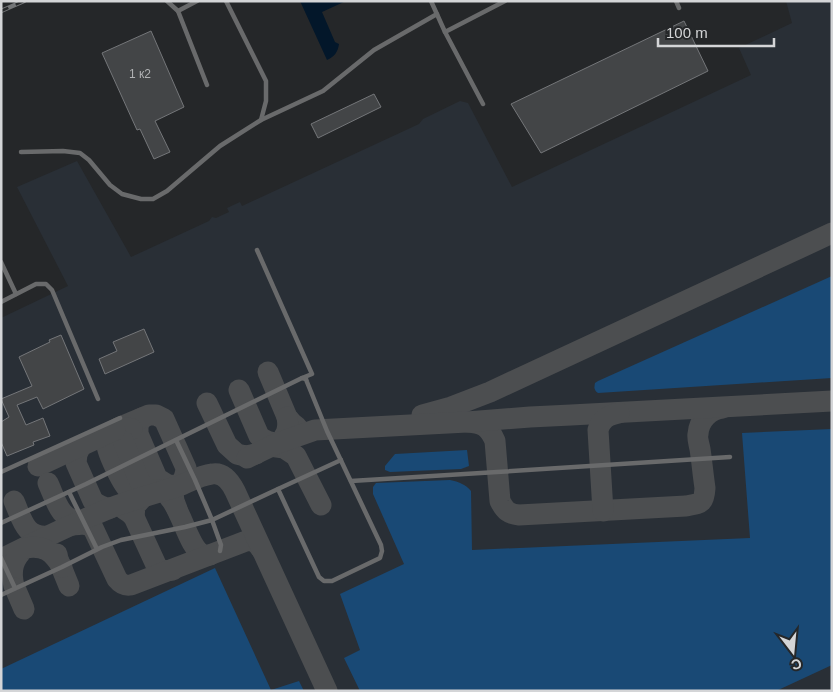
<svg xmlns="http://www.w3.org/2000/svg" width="833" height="692" viewBox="0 0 833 692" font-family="Arial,sans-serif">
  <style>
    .built { fill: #292f36 }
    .green { fill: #194975 }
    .water { fill: #03172a }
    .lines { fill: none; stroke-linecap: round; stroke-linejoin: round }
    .taxiway { stroke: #4c4e50; stroke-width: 21 }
    .building { fill: #434547; stroke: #747679 }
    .lane { stroke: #696a6b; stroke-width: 4.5 }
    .rail-casing { stroke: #747678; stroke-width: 4.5 }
    .rail { stroke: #252729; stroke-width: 2.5; stroke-dasharray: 8; stroke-linecap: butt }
    .labels { text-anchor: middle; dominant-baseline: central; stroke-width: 5; stroke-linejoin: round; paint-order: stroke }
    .number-label { font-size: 12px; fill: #b0b1b3 }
  </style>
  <rect width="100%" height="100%" fill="#252729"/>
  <!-- built -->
  <path class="built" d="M786,1h46v690h-831v-373l67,-32 -51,-99 60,-26 54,96 78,-36 3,-4 4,1 13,-6 -2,-4 13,-6 2,4 177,-82 4,-5 37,-18 8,2 44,84 239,-112 -12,-27 53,-25z"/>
  <!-- green -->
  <g class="green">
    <path d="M832,276v102l-234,15c-4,-3 -4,-5 -3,-10l3,-2z"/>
    <path d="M832,429v236l-56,26h-416l-16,-33 16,-8 -20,-56 64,-30 -31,-70v-7l3,-4 74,-3c9,2 15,4 21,11l1,59 278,-12 -8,-105z"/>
    <path d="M467,450l2,16 -8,3 -71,3 -5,-2v-4l10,-12z"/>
    <path d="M215,568l56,122 28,-9 5,10h-303v-22z"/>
  </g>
  <!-- water -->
  <path class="water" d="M300,1h46l-24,11 13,30 4,2c-1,8 -5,13 -12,16z"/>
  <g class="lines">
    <!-- taxiway -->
    <g class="taxiway">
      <path d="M268,372l19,45 5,6 5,4"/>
      <path d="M239,390l20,46c6,5 11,7 19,7 9,-7 11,-15 9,-26"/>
      <path d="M207,403l20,42 10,9 8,2 11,-2"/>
      <path d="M422,415l29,-8 39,-15 342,-159"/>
      <path d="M142,418l-4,7v9l19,44 11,7 11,1"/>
      <path d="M468,422c15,1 21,5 27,19l5,60c5,10 9,13 19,14l167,-9c15,-3 18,-2 19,-18 -2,-13 -3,-26 -5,-39 -1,-5 -3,-11 -2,-15 1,-14 12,-25 25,-26"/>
      <path d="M118,428l31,-13h7l8,4 22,49c-1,15 -7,14 -13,25l1,8 3,8"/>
      <path d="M132,429c-12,-4 -26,1 -25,16 0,7 16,41 22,45 4,4 9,5 14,7l-8,9 -1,11"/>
      <path d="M123,441l17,41c6,8 13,9 23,8"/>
      <path d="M81,446l-4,8 -1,9 17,38c5,4 11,7 17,7"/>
      <path d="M270,446l14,2 12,8 25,49"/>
      <path d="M247,458l31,-15 37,-13 152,-8 63,-5 41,-2 261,-14"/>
      <path d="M38,466l77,-36"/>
      <path d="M48,483c8,17 11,37 33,39"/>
      <path d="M169,497c12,12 20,51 33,57 3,2 5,1 8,1"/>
      <path d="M14,501c8,18 11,38 35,35"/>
      <path d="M124,509l6,4 4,4 23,50 7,4 9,-1"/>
      <path d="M603,511l-5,-81c3,-11 10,-15 21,-17"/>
      <path d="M73,525c8,-1 13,-2 20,3l24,51c4,5 8,7 14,6l115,-44c8,-1 11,2 15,8"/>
      <path d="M57,554l1,5 11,27"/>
      <path d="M1,559c37,-18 74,-37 112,-52 22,-8 44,-14 66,-21 10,-4 22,-11 33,-12 11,-2 18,7 23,17l92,200"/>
      <path d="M14,586c-4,-16 -1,-27 11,-38 19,-3 27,3 37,19"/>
      <path d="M15,588l9,21"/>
    </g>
  </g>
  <!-- building -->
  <g class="building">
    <path d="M684,21l24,50 -167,82 -30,-49z"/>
    <path d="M151,31l33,76 -29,14 15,31 -16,7 -14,-30 -3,1 -35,-77z"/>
    <path d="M374,94l7,13 -63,31 -7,-14z"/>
    <path d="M144,329l10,23 -49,22 -6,-15 18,-8 -4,-9z"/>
    <path d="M61,335l23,54 -41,20 -6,-12 -20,8 9,20 17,-7 7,18 -17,6 1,3 -27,11 -6,-14v-20l8,-5 -8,-18 31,-13 -13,-29 31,-15 -1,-2z"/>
  </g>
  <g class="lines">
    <!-- lane -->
    <g class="lane">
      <path d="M167,1l11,10"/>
      <path d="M197,1l-19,10 29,74"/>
      <path d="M226,1l40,80v20l-5,19"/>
      <path d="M431,1l14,31 38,72"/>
      <path d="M676,1l3,7"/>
      <path d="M445,32l60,-31"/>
      <path d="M21,152l42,-1 17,2 9,7 21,25 12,9 19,5h12l14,-8 53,-45 41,-26 62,-29 51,-41 63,-36"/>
      <path d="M257,250l55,124 -10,4"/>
      <path d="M1,262l15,32"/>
      <path d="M1,302l35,-18h10l6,6 46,109"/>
      <path d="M176,440l19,40 17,40 9,25 -1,6"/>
      <path d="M1,472l119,-54"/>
      <path d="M351,481l146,-9 233,-15"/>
      <path d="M278,489l63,-29"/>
      <path d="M69,492l28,57"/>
      <path d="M1,523l85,-39 216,-106 4,1 1,3 20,49 54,114 1,6 -2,7 -48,23h-8l-5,-4 -41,-88 -66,31 -27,7 -64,13 -19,7 -40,20 -61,28"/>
      <path d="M1,558l14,30"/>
    </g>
    <defs>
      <path id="rail" d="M1,11l23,-10"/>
    </defs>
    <!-- rail casing -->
    <use href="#rail" class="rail-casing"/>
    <!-- rail -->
    <use href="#rail" class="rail"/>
  </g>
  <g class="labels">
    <!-- number labels -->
    <g class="number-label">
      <text x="140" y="74">1 к2</text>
    </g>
  </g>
  <!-- border -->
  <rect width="833" height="692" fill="none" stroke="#d4d5d7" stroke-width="5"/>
  <!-- north arrow -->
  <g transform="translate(793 652) rotate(164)" stroke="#252729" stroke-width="4" paint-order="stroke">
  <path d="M0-4L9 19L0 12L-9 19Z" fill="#d4d5d7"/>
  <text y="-8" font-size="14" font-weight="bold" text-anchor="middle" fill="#d4d5d7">С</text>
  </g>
  <!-- scale -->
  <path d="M658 38v8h116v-8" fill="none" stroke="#d4d5d7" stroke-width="2.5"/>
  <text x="666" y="38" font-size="15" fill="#d4d5d7" stroke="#252729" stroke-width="4" paint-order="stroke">100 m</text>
</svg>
